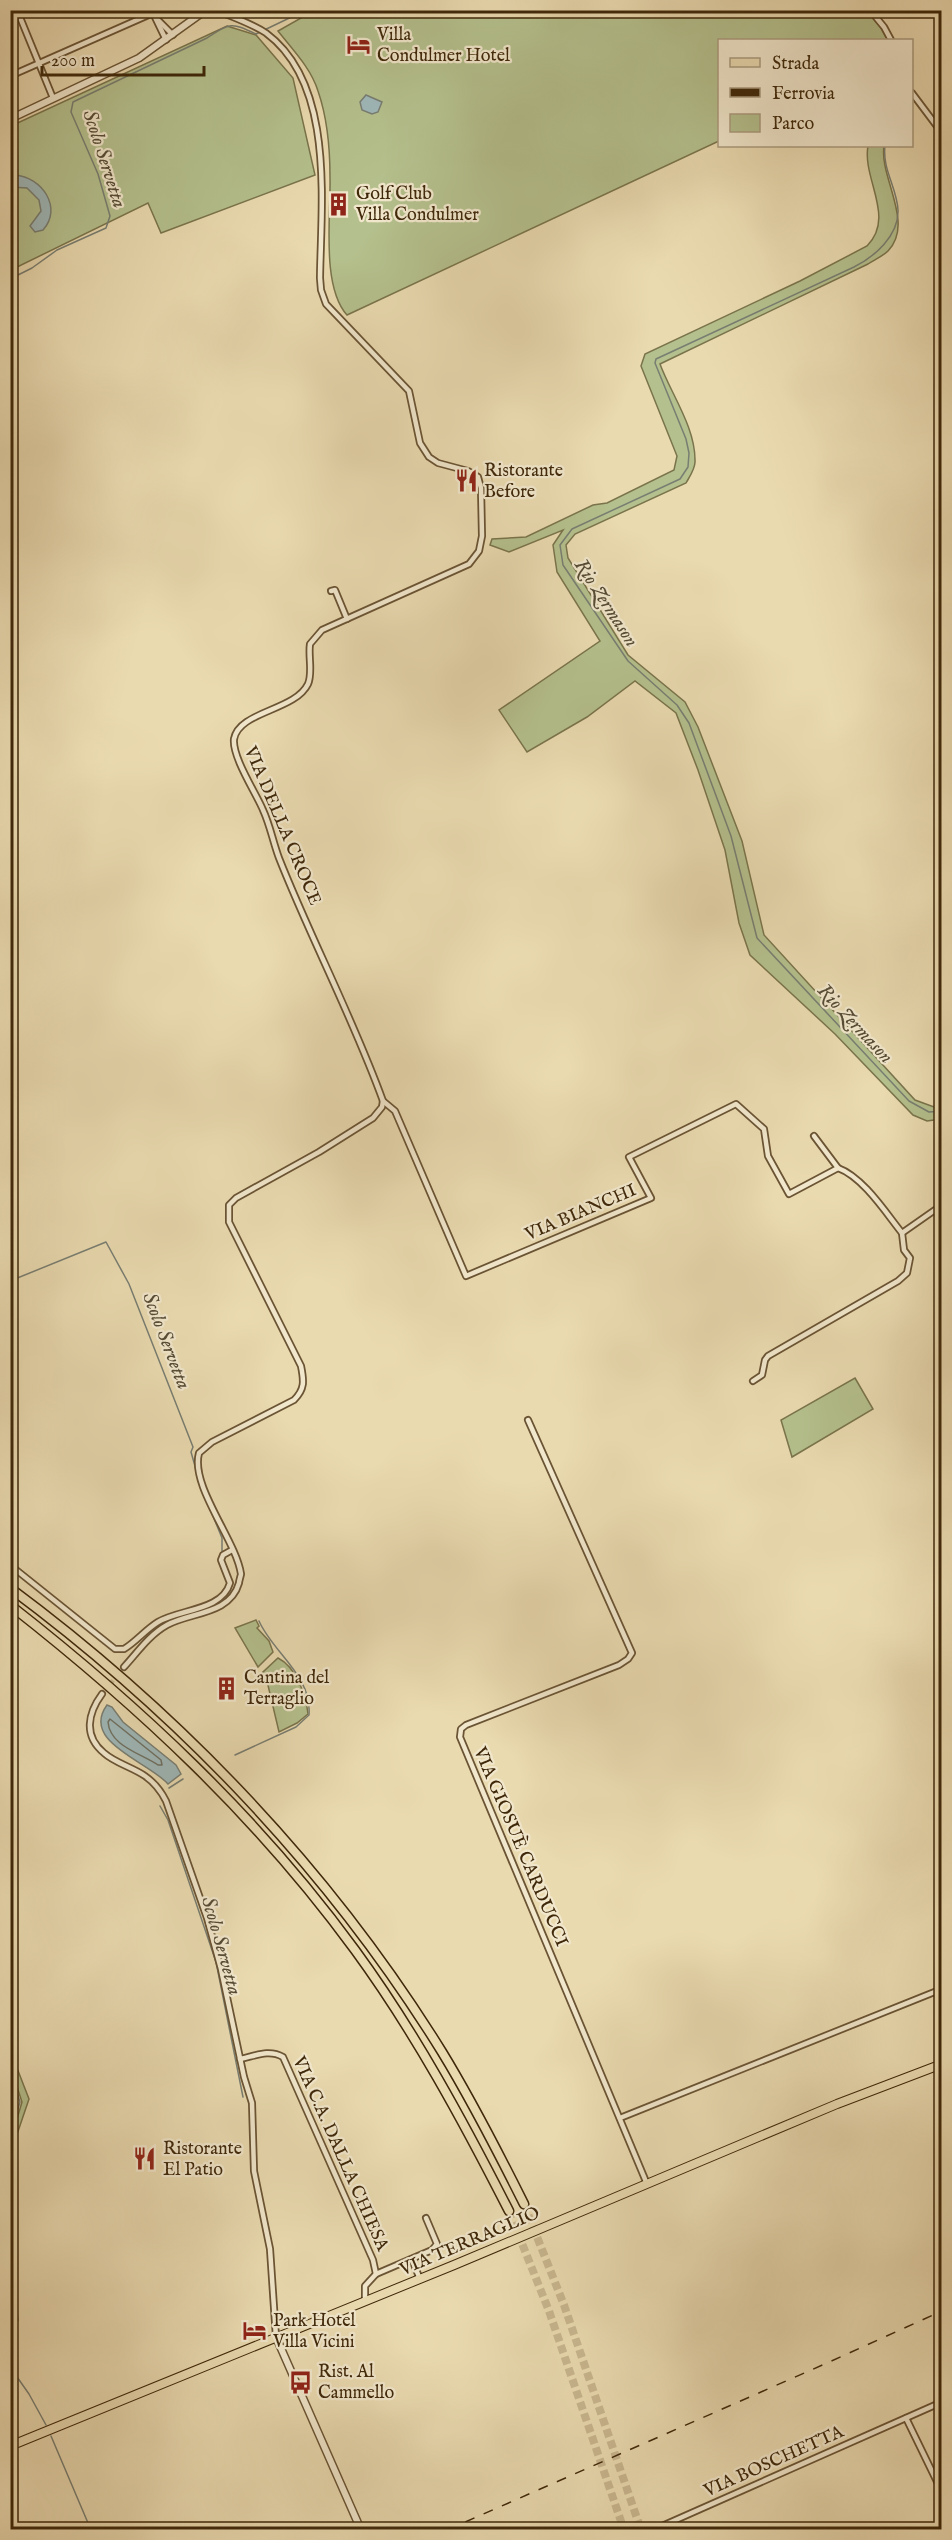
<svg xmlns="http://www.w3.org/2000/svg" width="952" height="2540" viewBox="0 0 952 2540" font-family="'IM FELL English',serif">
  <style>
    .green { fill: #b4c08d; stroke: #7a744c; stroke-width: 1.5 }
    .water { fill: #9eb7b8; stroke: #787e72; stroke-width: 1.5 }
    .lines { fill: none; stroke-linecap: round; stroke-linejoin: round }
    .shore { stroke: #6e7061; stroke-width: 1.5 }
    .stream { stroke: #787e72; stroke-width: 1.5 }
    .minor-tunnel { stroke: #c8b68f; stroke-width: 4.5; stroke-dasharray: 4.5 2; stroke-linecap: butt }
    .motorway-tunnel { stroke: #c8b68f; stroke-width: 8; stroke-dasharray: 8 4; stroke-linecap: butt }
    .minor-casing { stroke: #6a5434; stroke-width: 8 }
    .tertiary-casing { stroke: #6a5434; stroke-width: 9 }
    .primary-casing { stroke: #3f280a; stroke-width: 10 }
    .motorway-casing { stroke: #3f280a; stroke-width: 11 }
    .minor { stroke: #f1e7cc; stroke-width: 4.5 }
    .tertiary { stroke: #f1e7cc; stroke-width: 6 }
    .primary { stroke: #eadab0; stroke-width: 8 }
    .motorway { stroke: #eadab0; stroke-width: 8 }
    .rail { stroke: #3f280a; stroke-width: 1.5; stroke-dasharray: 10 10; stroke-linecap: butt }
    .labels { text-anchor: middle; dominant-baseline: central; stroke-width: 4.5; stroke-linejoin: round; paint-order: stroke }
    .poi-label { font-size: 18px; fill: #3f280a; stroke: #f1e7cc; text-anchor: start }
    .street-label { font-size: 18px; fill: #3f280a; stroke: #f1e7cc }
    .water-label { font-size: 20px; font-style: italic; fill: #574c36; stroke: #f1e7cc }
  </style>
  <rect width="100%" height="100%" fill="#eadab0"/>
  <filter id="stains"><feTurbulence type="fractalNoise" baseFrequency=".00333" numOctaves="4"/><feColorMatrix values="0 0 0 0 .2 0 0 0 0 .09 0 0 0 0 .02 0 0 0 .5 -.17"/></filter>
  <radialGradient id="worn" r=".72"><stop offset=".6" stop-color="#630" stop-opacity="0"/><stop offset="1" stop-color="#630" stop-opacity=".3"/></radialGradient>
  <!-- green -->
  <g class="green">
    <path d="M315,10h553l14,18 7,12h-169l-1,101 -372,174c-26,-29 -16,-100 -17,-138 0,-27 -3,-60 -12,-86 -7,-23 -26,-42 -40,-60z"/>
    <path d="M227,26l29,9 37,43 22,97 -154,58 -13,-30 -137,67v-144z"/>
    <path d="M868,146h16c-5,31 31,77 4,105 -5,5 -14,9 -20,13l-208,100c11,30 36,64 35,98 0,7 -5,14 -9,21l-111,51 -9,11 2,13 60,97 57,47 13,25 44,114 22,94 151,165 19,7 7,-1v13l-14,2 -14,-6 -78,-81 -85,-79 -11,-32 -14,-73 -27,-80 -22,-57 -41,-32 -48,36 -60,35 -28,-42 101,-69 -43,-69 -4,-27 10,-15 -54,22 -19,-7 2,-6 34,-2 67,-32 14,-2 67,-33 3,-14 -36,-90 4,-12 155,-73 67,-35c29,-29 -5,-67 1,-100z"/>
    <path d="M855,1378l18,31 -81,48 -11,-37z"/>
    <path d="M256,1620l3,6 -2,2 12,13 4,11 -15,15 -23,-39z"/>
    <path d="M278,1658c18,9 28,37 30,56l-11,9 -18,9 -12,-51 -5,-8z"/>
    <path d="M10,2050l19,49 -18,53v-13l11,-37 -11,-33z"/>
  </g>
  <!-- water -->
  <g class="water">
    <path d="M366,95l16,7 -4,10 -6,2 -10,-4 -2,-8z"/>
    <path d="M15,175c27,2 48,33 28,55l-8,2 -5,-6 11,-15 -2,-11 -12,-12 -16,-1v-10z"/>
    <path d="M107,1705l5,2 11,15 53,43 5,9 -13,10c-19,-22 -88,-42 -61,-79z"/>
  </g>
  <g class="lines">
    <!-- shore -->
    <path class="shore" d="M110,1719l51,41 1,5h-4c-18,-12 -48,-19 -50,-43z"/>
    <!-- stream -->
    <g class="stream">
      <path d="M867,10l15,19 6,11"/>
      <path d="M885,146c-3,23 12,42 13,64 1,26 -24,47 -44,57l-198,92 -1,4 31,76 3,14 -1,14 -8,12 -108,50 -12,16 3,20 65,96 49,44 12,18 42,113 26,102 152,163 20,11 13,-1"/>
      <path d="M10,279l22,-11 25,-18 49,-22 4,-12 -12,-42 -27,-62 2,-10 134,-64c23,-15 24,-16 49,-4l50,-24"/>
      <path d="M10,1281l96,-39 23,42 64,163 -2,5 8,28"/>
      <path d="M201,1487l21,51v13"/>
      <path d="M235,1755l61,-28 13,-12c3,-40 -36,-62 -50,-94"/>
      <path d="M169,1788l14,-9"/>
      <path d="M160,1806l8,14 48,142 27,135"/>
      <path d="M10,2070l10,32 -10,34"/>
      <path d="M10,2219l6,23 -3,37 5,41 -8,17"/>
      <path d="M10,2367l19,27 17,31"/>
      <path d="M51,2436l40,94"/>
    </g>
    <!-- minor-tunnel -->
    <path class="minor-tunnel" d="M102,1694l22,-27"/>
    <!-- motorway-tunnel -->
    <g class="motorway-tunnel">
      <path d="M524,2204l40,101 77,225"/>
      <path d="M509,2211l40,100 75,219"/>
    </g>
    <defs>
      <g id="minor">
        <path d="M17,10l36,88"/>
        <path d="M870,10l14,17 7,13"/>
        <path d="M153,13l13,27"/>
        <path d="M158,20l15,15"/>
        <path d="M10,76l143,-63"/>
        <path d="M912,93l30,40"/>
        <path d="M331,591l4,-1 12,29"/>
        <path d="M383,1101l12,10 71,165 185,-78 -22,-41 107,-53 28,25 4,27 21,38 49,-26c25,9 48,45 64,65l40,-28"/>
        <path d="M814,1136l24,32"/>
        <path d="M753,1381l9,-6 3,-15 3,-4 130,-75 9,-8 3,-15 -6,-8 -2,-17"/>
        <path d="M528,1420l104,233 -4,6 -9,6 -153,60 -5,4 -1,8 187,447"/>
        <path d="M10,1565l105,84h9c12,-7 21,-19 34,-27 21,-13 64,-11 72,-39l-9,-23 2,-5 9,-5"/>
        <path d="M124,1667c13,-14 25,-32 43,-42 23,-13 63,-10 72,-42 0,-2 2,-8 2,-9 -5,-34 -51,-88 -42,-121l13,-11 82,-42c11,-11 10,-19 7,-34l-72,-144v-17l7,-7 83,-46 54,-34 9,-11 1,-6c-30,-83 -72,-162 -104,-243 -6,-16 -9,-33 -16,-48 -7,-17 -31,-53 -29,-71 5,-28 61,-28 74,-55 5,-11 0,-28 2,-40l12,-14 147,-66 10,-13 3,-15 -1,-48 -3,-11 -10,-6 -30,-8 -9,-6 -9,-14 -11,-52 -83,-87 -5,-14 -1,-12c1,-76 15,-194 -54,-245 -15,-10 -34,-16 -50,-23"/>
        <path d="M102,1694c-14,19 -19,42 2,59 11,10 28,14 41,23 10,7 16,15 21,25l41,117 14,51 23,108 8,26 2,68 16,78 6,88"/>
        <path d="M240,2059c15,-3 29,-10 43,-2l90,203 3,14 -11,12v15"/>
        <path d="M620,2118l322,-129"/>
        <path d="M412,2260l8,19"/>
        <path d="M376,2274l56,-24 5,-6 -11,-26"/>
        <path d="M906,2418l36,74"/>
        <path d="M653,2530l289,-128"/>
      </g>
      <g id="tertiary">
        <path d="M10,119l129,-61 67,-48"/>
        <path d="M276,2337l85,193"/>
      </g>
      <path id="primary" d="M10,2446l444,-181 383,-161 105,-40"/>
      <g id="motorway">
        <path d="M10,1588c171,127 320,283 432,464 30,49 56,100 82,152"/>
        <path d="M10,1605c129,101 248,212 345,345 60,82 108,171 154,261"/>
      </g>
    </defs>
    <!-- minor casing -->
    <use href="#minor" class="minor-casing"/>
    <!-- tertiary casing -->
    <use href="#tertiary" class="tertiary-casing"/>
    <!-- primary casing -->
    <use href="#primary" class="primary-casing"/>
    <!-- motorway casing -->
    <use href="#motorway" class="motorway-casing"/>
    <!-- minor -->
    <use href="#minor" class="minor"/>
    <!-- tertiary -->
    <use href="#tertiary" class="tertiary"/>
    <!-- primary -->
    <use href="#primary" class="primary"/>
    <!-- motorway -->
    <use href="#motorway" class="motorway"/>
    <!-- rail -->
    <path class="rail" d="M447,2530l380,-167 115,-52"/>
  </g>
  <!-- icons -->
  <defs>
    <symbol id="hotel-bare" viewBox="-9 -9 18 18"><path d="M-6-4.5h1.5V1H6V5H4.5V3h-9V5H-6ZM-4 0a1.8 1.8 0 1 1 3.6 0ZM.5 0V-2.5h3Q6-2.5 6 0Z" fill="#8f2418" stroke="#f1e7cc" stroke-width="2.5" paint-order="stroke"/></symbol>
    <symbol id="building-bare" viewBox="-9 -9 18 18"><path d="M-4-6H4V6H1V3H-1V6H-4ZM-2.5-4.3h1.7v1.8h-1.7ZM.8-4.3h1.7v1.8H.8ZM-2.5-1h1.7V.8h-1.7ZM.8-1h1.7V.8H.8Z" fill="#8f2418" stroke="#f1e7cc" stroke-width="2.5" paint-order="stroke"/></symbol>
    <symbol id="restaurant-bare" viewBox="-9 -9 18 18"><path d="M-5-6h1v4h1v-4h1v4h1v-4h1v5L-1.5 .5V6h-2V.5L-5-1ZM5-6V6H3V1.5H1.5Q1.5-4 5-6Z" fill="#8f2418" stroke="#f1e7cc" stroke-width="2.5" paint-order="stroke"/></symbol>
    <symbol id="bus-bare" viewBox="-9 -9 18 18"><path d="M-5-6H5V4H4V6H2V4H-2V6H-4V4H-5ZM-3.5-4V0h7V-4ZM-3.5 1.2v1.5H-2V1.2ZM2 1.2v1.5H3.5V1.2Z" fill="#8f2418" stroke="#f1e7cc" stroke-width="2.5" paint-order="stroke"/></symbol>
  </defs>
  <g fill-rule="evenodd">
    <use href="#hotel-bare" x="342" y="28" width="33" height="33"/>
    <use href="#building-bare" x="322" y="188" width="33" height="33"/>
    <use href="#restaurant-bare" x="450" y="464" width="33" height="33"/>
    <use href="#building-bare" x="210" y="1672" width="33" height="33"/>
    <use href="#restaurant-bare" x="128" y="2142" width="33" height="33"/>
    <use href="#hotel-bare" x="238" y="2314" width="33" height="33"/>
    <use href="#bus-bare" x="284" y="2366" width="33" height="33"/>
  </g>
  <g class="labels">
    <!-- poi labels -->
    <g class="poi-label">
      <text x="377" y="35">Villa<tspan x="377" dy="21">Condulmer Hotel</tspan></text>
      <text x="356" y="194">Golf Club<tspan x="356" dy="21">Villa Condulmer</tspan></text>
      <text x="484" y="471">Ristorante<tspan x="484" dy="21">Before</tspan></text>
      <text x="244" y="1678">Cantina del<tspan x="244" dy="21">Terraglio</tspan></text>
      <text x="163" y="2149">Ristorante<tspan x="163" dy="21">El Patio</tspan></text>
      <text x="273" y="2321">Park Hotel<tspan x="273" dy="21">Villa Vicini</tspan></text>
      <text x="318" y="2372">Rist. Al<tspan x="318" dy="21">Cammello</tspan></text>
    </g>
    <!-- street labels -->
    <g class="street-label">
      <text transform="translate(282 826) rotate(67)">VIA DELLA CROCE</text>
      <text transform="translate(581 1213) rotate(-23)">VIA BIANCHI</text>
      <text transform="translate(520 1847) rotate(67)">VIA GIOSUÈ CARDUCCI</text>
      <text transform="translate(340 2154) rotate(66)">VIA C.A. DALLA CHIESA</text>
      <text transform="translate(470 2242) rotate(-23)">VIA TERRAGLIO</text>
      <text transform="translate(774 2462) rotate(-24)">VIA BOSCHETTA</text>
    </g>
    <!-- water labels -->
    <g class="water-label">
      <text transform="translate(104 159) rotate(72)">Scolo Servetta</text>
      <text transform="translate(606 603) rotate(57)">Rio Zermason</text>
      <text transform="translate(855 1024) rotate(47)">Rio Zermason</text>
      <text transform="translate(166 1341) rotate(69)">Scolo Servetta</text>
      <text transform="translate(221 1946) rotate(74)">Scolo Servetta</text>
    </g>
  </g>
  <!-- margin -->
  <rect width="952" height="2540" fill="none" stroke="#eadab0" stroke-width="36"/>
  <rect x="12" y="12" width="928" height="2516" fill="none" stroke="#3f280a" stroke-width="3"/>
  <rect x="18" y="18" width="916" height="2504" fill="none" stroke="#3f280a" stroke-width="1.5"/>
  <!-- legend -->
  <rect x="718" y="39" width="195" height="108" fill="#f1e7cc" stroke="#aa9b7e" stroke-width="1.5"/>
  <rect x="730" y="58" width="30" height="9" fill="#eadab0" stroke="#aa9b7e" stroke-width="1.5"/>
  <text x="772" y="69" font-size="18" fill="#3f280a">Strada</text>
  <rect x="730" y="88" width="30" height="9" fill="#3f280a" stroke="#aa9b7e" stroke-width="1.5"/>
  <text x="772" y="99" font-size="18" fill="#3f280a">Ferrovia</text>
  <rect x="730" y="114" width="30" height="18" fill="#b4c08d" stroke="#aa9b7e" stroke-width="1.5"/>
  <text x="772" y="129" font-size="18" fill="#3f280a">Parco</text>
  <!-- scale -->
  <path d="M42 66v9h162v-9" fill="none" stroke="#3f280a" stroke-width="3"/>
  <text x="51" y="66" font-size="18" fill="#3f280a" stroke="#f1e7cc" stroke-width="4.5" paint-order="stroke">200 m</text>
  <rect width="100%" height="100%" filter="url(#stains)"/>
  <rect width="100%" height="100%" fill="url(#worn)"/>
</svg>
